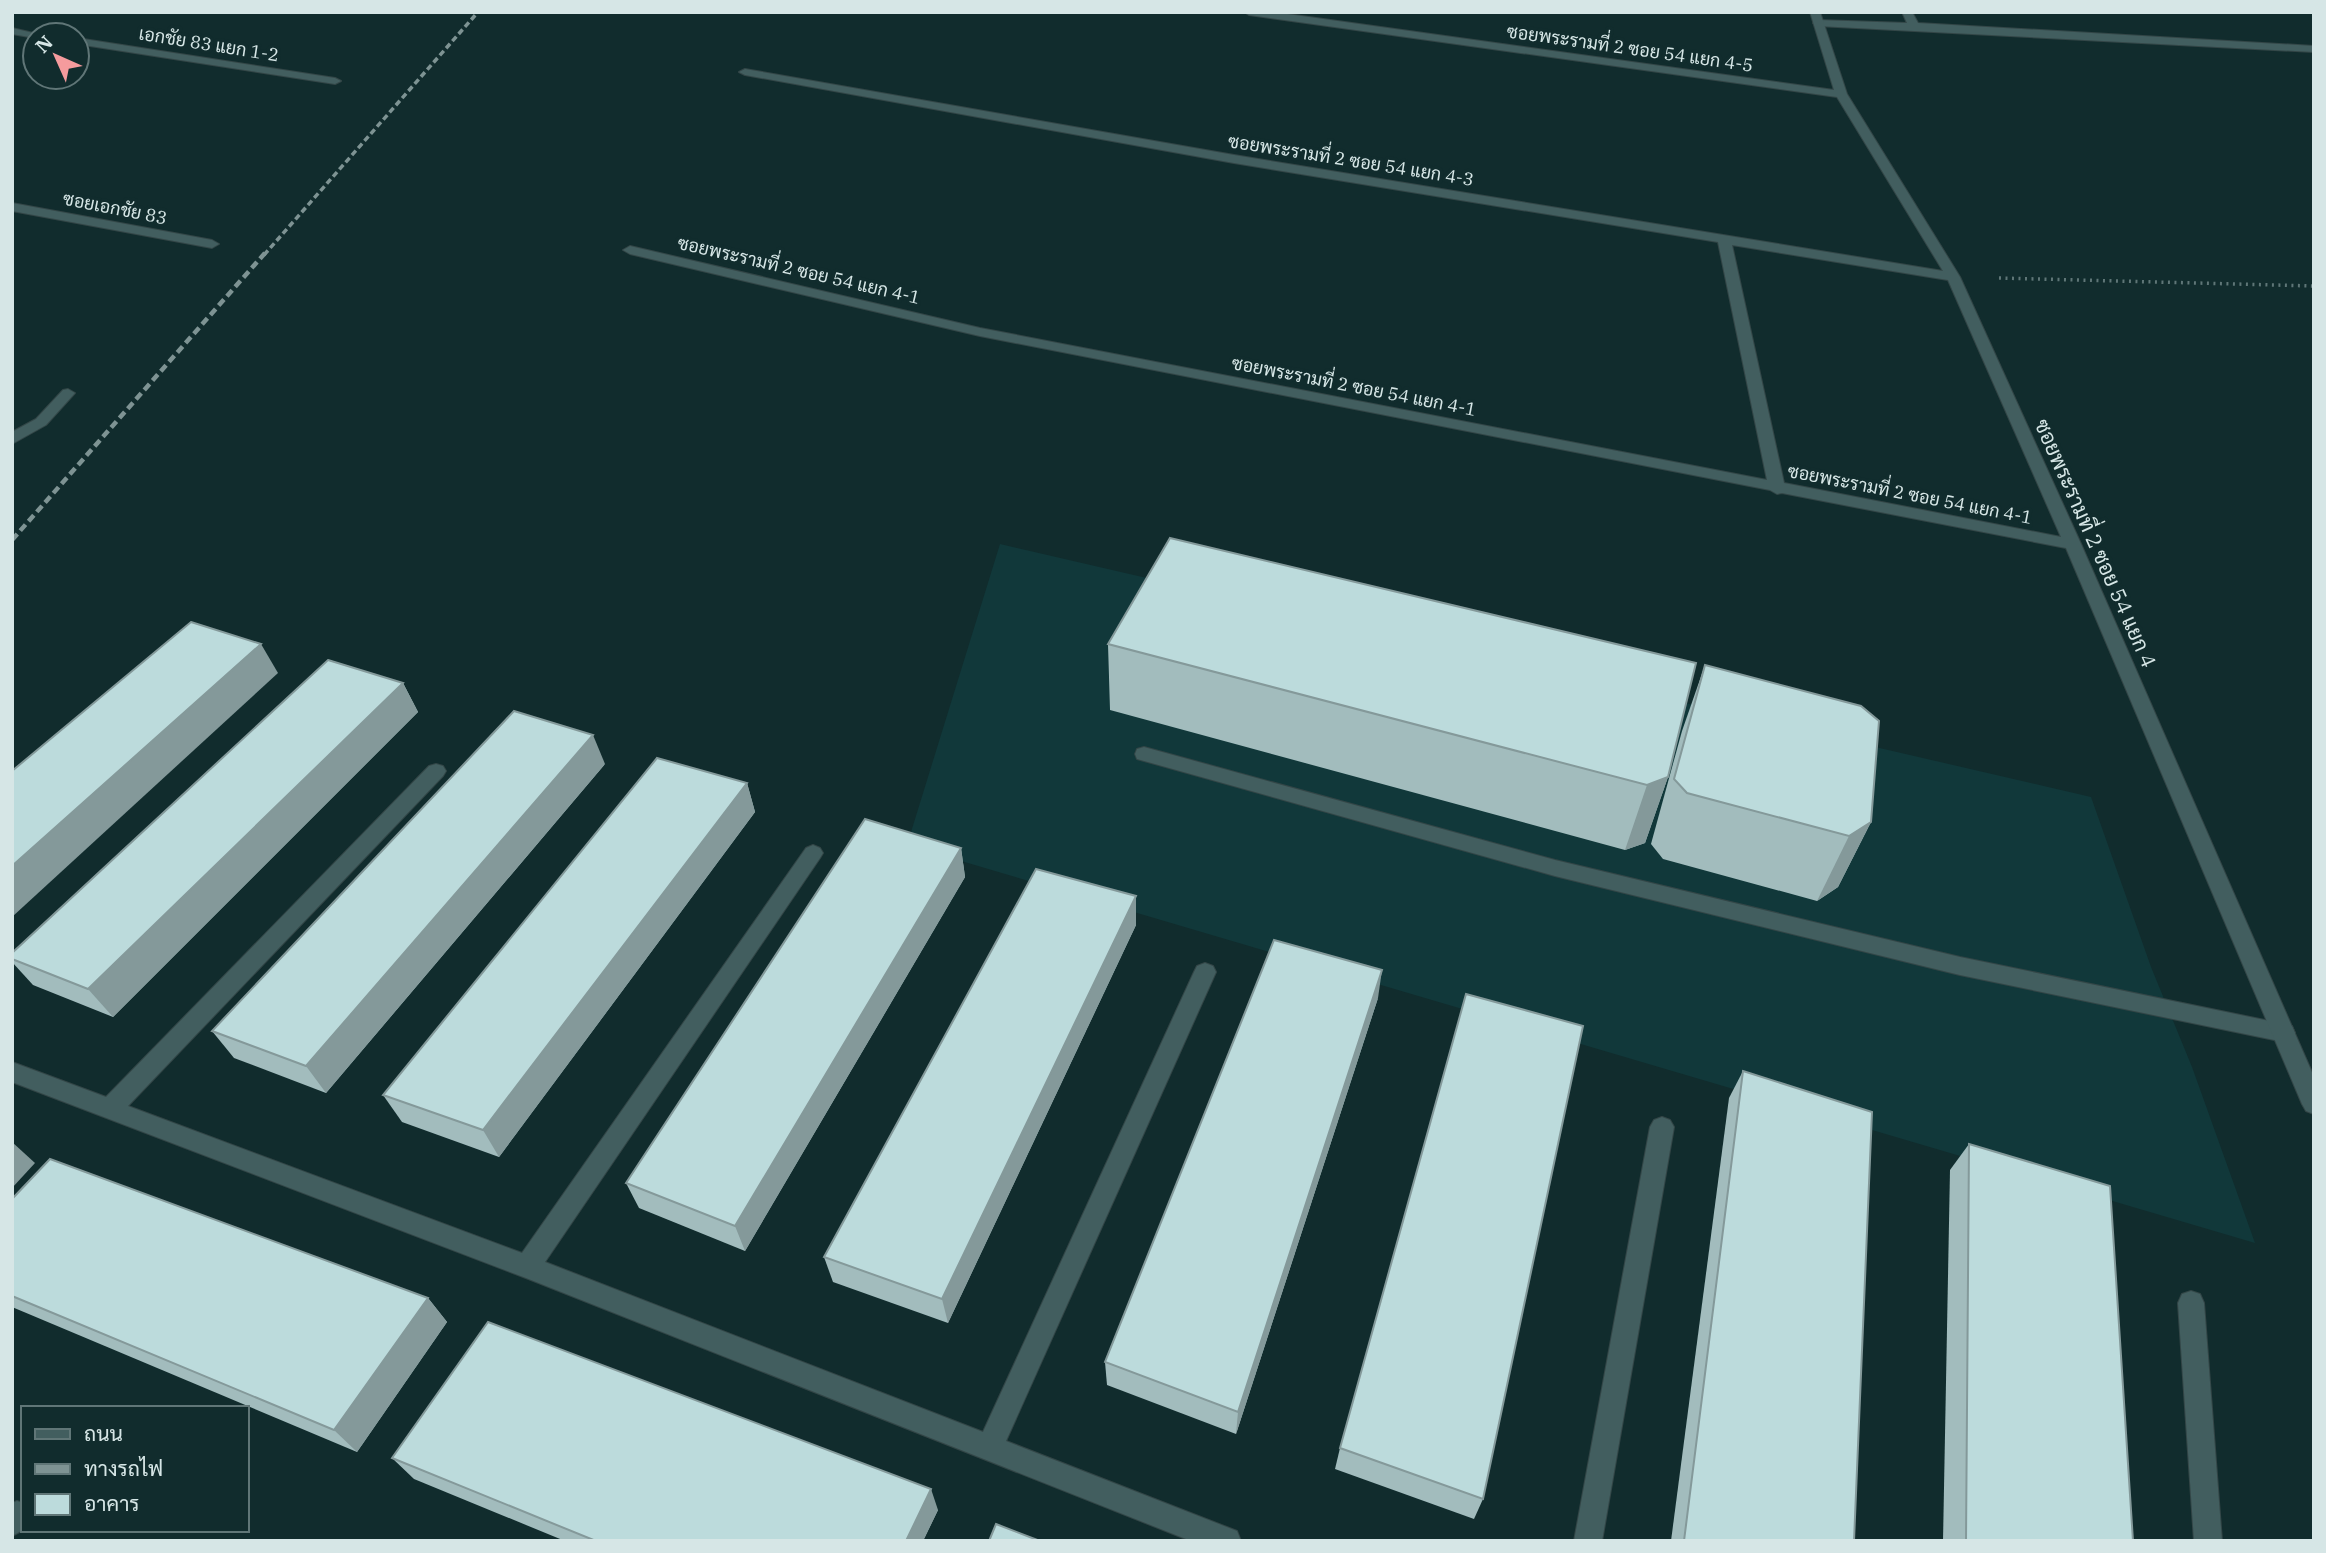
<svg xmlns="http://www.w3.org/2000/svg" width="2326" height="1553" viewBox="0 0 2326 1553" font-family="'IBM Plex Serif',Sarabun,serif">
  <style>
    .built { fill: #11383a }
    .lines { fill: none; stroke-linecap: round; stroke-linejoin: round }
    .service-casing { stroke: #334647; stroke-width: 2 }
    .minor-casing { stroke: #334647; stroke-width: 2 }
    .path { stroke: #5f7677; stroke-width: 3.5; stroke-dasharray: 2 4.5; stroke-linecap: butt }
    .service { fill: #425e5f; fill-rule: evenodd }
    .minor { fill: #425e5f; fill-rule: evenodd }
    .rail-far1 { stroke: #7e9393; stroke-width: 3.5; stroke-dasharray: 6 3.5; stroke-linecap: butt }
    .rail { stroke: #7e9393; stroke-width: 4.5; stroke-dasharray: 8 4.5; stroke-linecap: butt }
    .wall { fill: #a2bcbd }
    .shaded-wall { fill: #84999a }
    .building { fill: #bcdbdc; stroke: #84999a; stroke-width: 2 }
    .labels { text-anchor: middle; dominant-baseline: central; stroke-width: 7; stroke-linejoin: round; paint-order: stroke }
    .far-street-label { font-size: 18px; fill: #d6e6e6; stroke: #112c2d }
    .street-label { font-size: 21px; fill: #d6e6e6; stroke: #112c2d }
  </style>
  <rect width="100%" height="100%" fill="#112c2d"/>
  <!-- built -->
  <path class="built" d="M1000,544l1091,253 60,170 41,100 63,176 -1348,-398z"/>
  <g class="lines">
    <defs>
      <g id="service">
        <path d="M1902,12h10l6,11 396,23v6l-496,-26 -5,-3 5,-3 89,3z"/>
        <path d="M1144,747l411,113 405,97 324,67 8,2 3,7 -3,7 -8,2 -324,-67 -405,-99 -418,-117 -2,-5 2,-5z"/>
      </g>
      <g id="minor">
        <path d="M1244,12h29l561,78 -24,-78h10l27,82 113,183 121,267 233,533v37l-8,-3 -4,-7 -236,-556 -284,-55 -5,1 -7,-4 -790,-154 -350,-82 -7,-4 7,-4 350,82 787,152 -49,-238 -484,-79 -489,-88 -6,-3 6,-3 489,86 709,116 -106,-174 -588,-82zM1732,245l216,35 113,257 -277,-54z"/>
        <path d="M12,28l30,7h-7v3l-23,-4z"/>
        <path d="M77,38l258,40 6,3 -6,3 -258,-40z"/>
        <path d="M12,203l200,37 7,4 -7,4 -200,-37z"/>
        <path d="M68,389l7,4 -29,32 -34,19v-12l24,-13 27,-29z"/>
        <path d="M436,764l7,2 3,5 -3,5 -315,330 394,147 284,-405 7,-3 7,3 3,5 -3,5 -275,404 438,170 211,-460 3,-6 8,-3 8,3 3,6 -210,469 231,90 4,10h-50l-665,-263 -514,-196v-20l94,35 323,-331z"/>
        <path d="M1662,1117l8,3 4,7 -72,414h-28l76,-414 4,-7z"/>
        <path d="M2191,1291l9,3 4,9 18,238h-28l-16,-238 4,-9z"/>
        <path d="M17,1501l6,2v27l-11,6v-33z"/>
      </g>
    </defs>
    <!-- service casing -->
    <use href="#service" class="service-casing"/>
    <!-- minor casing -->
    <use href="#minor" class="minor-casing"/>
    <!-- path -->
    <path class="path" d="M1999,278l315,8"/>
    <!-- service -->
    <use href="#service" class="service"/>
    <!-- minor -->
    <use href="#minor" class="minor"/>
    <!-- rail-far1 -->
    <path class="rail-far1" d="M264,255l214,-243"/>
    <!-- rail -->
    <path class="rail" d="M12,540l253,-287"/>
  </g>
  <!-- wall -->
  <g class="wall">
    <path d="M1108,644l560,133 -23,66 -20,7 -515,-140z"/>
    <path d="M1705,665l166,157 -33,65 -21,14 -154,-42 -12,-15 31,-113z"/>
    <path d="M403,683l15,29 -305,305 -80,-32 -21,-23v-9z"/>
    <path d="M605,764l-279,329 -92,-35 -22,-27z"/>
    <path d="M747,783l8,29 -256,345 -97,-35 -19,-27z"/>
    <path d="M961,848l4,29 -220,374 -106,-43 -13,-25z"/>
    <path d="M1136,896v29l-188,398 -115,-41 -9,-25z"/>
    <path d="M1378,998l-142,436 -129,-49 -2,-23z"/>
    <path d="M1743,1071l111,470h-183l58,-443z"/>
    <path d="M1969,1144l164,397h-190l7,-371z"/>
    <path d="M12,1199l416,99 19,24 -90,130 -345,-145z"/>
    <path d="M1340,1448l143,51 -9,20 -139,-50z"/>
    <path d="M392,1458l546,52 -15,31h-358l-151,-62z"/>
  </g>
  <!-- shaded-wall -->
  <g class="shaded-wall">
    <path d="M261,644l17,29 -266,244v-51z"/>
    <path d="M403,683l15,29 -305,305 -25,-28z"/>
    <path d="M593,735l12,29 -279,329 -20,-27z"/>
    <path d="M1668,777l-23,66 -20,7 22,-65z"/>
    <path d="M747,783l8,29 -256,345 -16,-27z"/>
    <path d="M1871,822l-33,65 -21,14 32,-65z"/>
    <path d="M961,848l4,29 -220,374 -10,-25z"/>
    <path d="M1136,896v29l-188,398 -6,-24z"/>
    <path d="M1382,970l-4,28 -142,436 2,-22z"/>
    <path d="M12,1142l23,21 -23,25z"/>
    <path d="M428,1298l19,24 -90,130 -23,-22z"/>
    <path d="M931,1489l7,21 -15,31h-17z"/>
  </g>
  <!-- building -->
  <g class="building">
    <path d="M1170,538l526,125 -28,114 -21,8 -539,-141z"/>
    <path d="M191,622l70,22 -249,222v-95z"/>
    <path d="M328,660l75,23 -315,306 -76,-30v-6z"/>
    <path d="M1705,665l156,41 18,15 -8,101 -22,14 -162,-43 -13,-14z"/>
    <path d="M514,711l79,24 -287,331 -94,-35z"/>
    <path d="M657,758l90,25 -264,347 -100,-35z"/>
    <path d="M865,819l96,29 -226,378 -109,-43z"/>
    <path d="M1036,869l100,27 -194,403 -118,-42z"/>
    <path d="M1274,940l108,30 -144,442 -133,-50z"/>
    <path d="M1466,994l117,32 -100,473 -143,-51z"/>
    <path d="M1743,1071l129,41 -18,429h-170z"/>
    <path d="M1969,1144l141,42 23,355h-167z"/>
    <path d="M50,1159l378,139 -94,132 -322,-134v-97z"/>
    <path d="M488,1322l443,167 -25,52h-310l-204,-83z"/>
    <path d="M996,1524l44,17h-51z"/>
  </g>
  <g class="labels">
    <!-- far-street labels -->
    <g class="far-street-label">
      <text transform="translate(209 44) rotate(9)">เอกชัย 83 แยก 1-2</text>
      <text transform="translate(1630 48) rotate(8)">ซอยพระรามที่ 2 ซอย 54 แยก 4-5</text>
      <text transform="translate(1351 160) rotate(9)">ซอยพระรามที่ 2 ซอย 54 แยก 4-3</text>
      <text transform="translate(115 208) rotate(11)">ซอยเอกชัย 83</text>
      <text transform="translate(799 270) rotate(13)">ซอยพระรามที่ 2 ซอย 54 แยก 4-1</text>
      <text transform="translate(1354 386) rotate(11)">ซอยพระรามที่ 2 ซอย 54 แยก 4-1</text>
      <text transform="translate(1910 494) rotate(11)">ซอยพระรามที่ 2 ซอย 54 แยก 4-1</text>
    </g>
    <!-- street labels -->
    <g class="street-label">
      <text transform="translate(2096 543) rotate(66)">ซอยพระรามที่ 2 ซอย 54 แยก 4</text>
    </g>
  </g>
  <!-- border -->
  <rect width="2326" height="1553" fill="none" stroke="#d6e6e6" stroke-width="28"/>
  <!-- legend -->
  <rect x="21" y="1406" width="228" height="126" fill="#112c2d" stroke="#607677" stroke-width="2"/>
  <rect x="35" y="1429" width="35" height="10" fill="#425e5f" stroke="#607677" stroke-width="2"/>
  <text x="84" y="1441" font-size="21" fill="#d6e6e6">ถนน</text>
  <rect x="35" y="1464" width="35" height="10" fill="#7e9393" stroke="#607677" stroke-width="2"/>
  <text x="84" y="1476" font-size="21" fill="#d6e6e6">ทางรถไฟ</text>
  <rect x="35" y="1494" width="35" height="21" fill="#bcdbdc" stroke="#607677" stroke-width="2"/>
  <text x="84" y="1511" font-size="21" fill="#d6e6e6">อาคาร</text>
  <!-- north arrow -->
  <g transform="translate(56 56) rotate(315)"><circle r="33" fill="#112c2d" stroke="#607677" stroke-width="2"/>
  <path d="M0-5L12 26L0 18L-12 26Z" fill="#f59b9d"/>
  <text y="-10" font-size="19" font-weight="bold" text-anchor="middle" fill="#d6e6e6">N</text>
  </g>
</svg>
